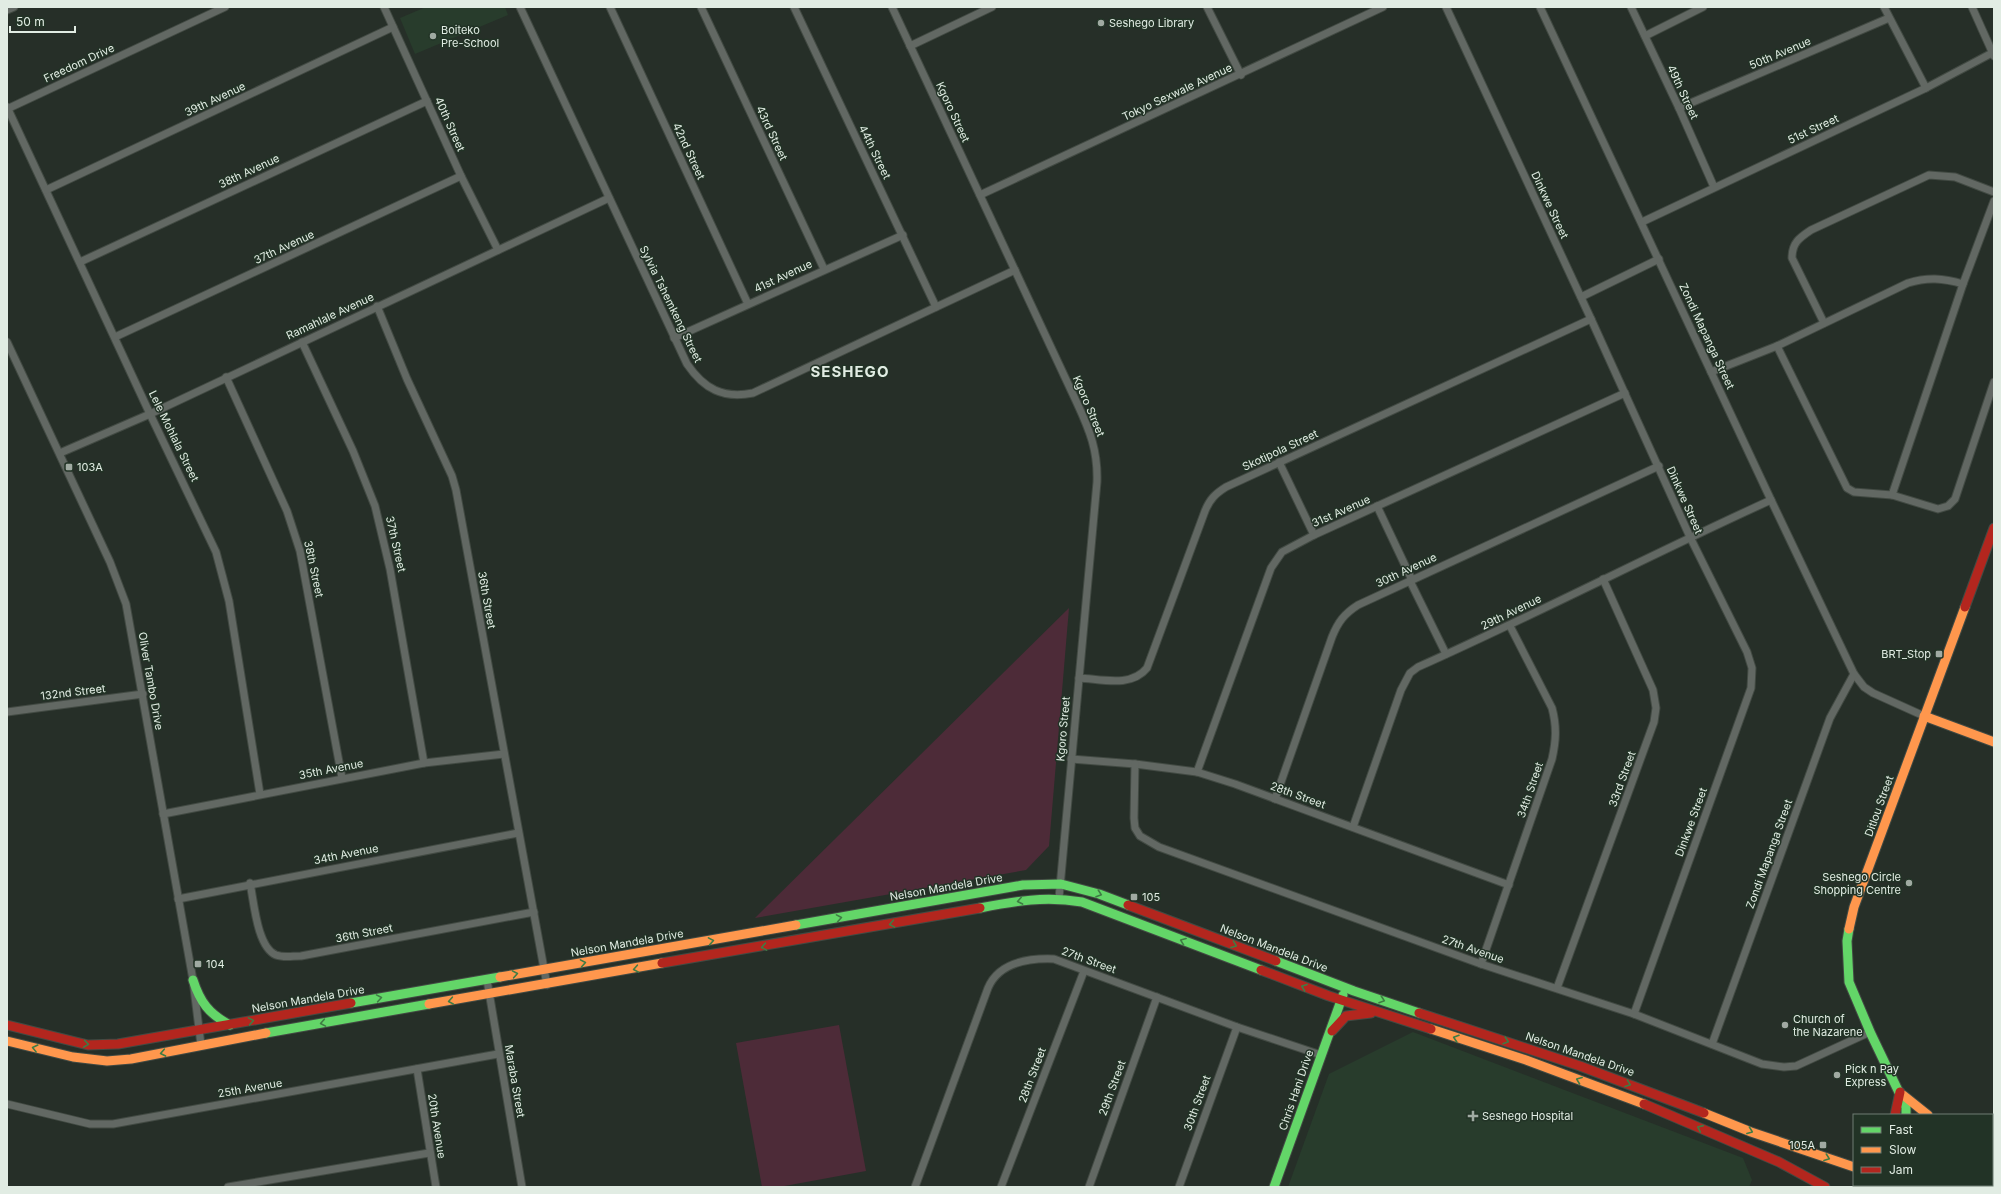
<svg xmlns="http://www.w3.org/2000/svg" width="2001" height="1194" viewBox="0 0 2001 1194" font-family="Inter,sans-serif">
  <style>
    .built { fill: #283c2c }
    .green { fill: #4d2b38 }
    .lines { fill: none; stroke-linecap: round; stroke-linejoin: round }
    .street-casing { stroke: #424a43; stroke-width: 9 }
    .fast-casing { stroke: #424a43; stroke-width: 11 }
    .slow-casing { stroke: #424a43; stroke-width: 11 }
    .jam-casing { stroke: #424a43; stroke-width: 11 }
    .street { stroke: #626863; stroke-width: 7 }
    .fast { stroke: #63d668; stroke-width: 9 }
    .slow { stroke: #ff974d; stroke-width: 9 }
    .jam { stroke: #b3261e; stroke-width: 9 }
    .oneway { stroke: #3f7c44 }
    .poi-dot { fill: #a0aaa2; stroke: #223326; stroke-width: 1.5 }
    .labels { text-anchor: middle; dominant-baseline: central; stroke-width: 3; stroke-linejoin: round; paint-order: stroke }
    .poi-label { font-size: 11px; fill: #e1ece3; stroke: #223326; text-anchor: start }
    .street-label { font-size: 11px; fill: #e1ece3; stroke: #223326 }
    .district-label { font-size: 15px; font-weight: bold; letter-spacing: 1px; fill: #e1ece3; stroke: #223326 }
  </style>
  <rect width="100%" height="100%" fill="#262f28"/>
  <!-- built -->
  <g class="built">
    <path d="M426,7h79l3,8 -93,39 -15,-36z"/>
    <path d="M1413,1032l330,126 9,22 -3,7h-461l41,-113z"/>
  </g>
  <!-- green -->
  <g class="green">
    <path d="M1069,608l-20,238 -23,24 -271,48z"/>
    <path d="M839,1025l27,146 -87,16h-17l-26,-144z"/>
  </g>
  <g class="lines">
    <defs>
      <g id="street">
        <path d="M384,7l77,169 37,74"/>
        <path d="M520,7l167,357c17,25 36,35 66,29l262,-123"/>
        <path d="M610,7l138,297"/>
        <path d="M701,7l123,262"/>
        <path d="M794,7l142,300"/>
        <path d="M892,7l185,396c13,28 21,48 20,79l-38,416"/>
        <path d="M1207,7l34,68"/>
        <path d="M1446,7l145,312 99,218 57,115 5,16 -1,20 -117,326"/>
        <path d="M1540,7l231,493 83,174 10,13 9,6 51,23"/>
        <path d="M1631,7l48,101 35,79"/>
        <path d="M1884,7l42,81"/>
        <path d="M1972,7l22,49"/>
        <path d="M7,10l7,-3"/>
        <path d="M1645,36l58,-29"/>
        <path d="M910,46l82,-39"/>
        <path d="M7,107l143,307 66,138 13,49 31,193"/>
        <path d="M1679,108l210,-90"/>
        <path d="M7,109l218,-102"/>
        <path d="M46,190l347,-163"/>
        <path d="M980,195l403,-188"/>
        <path d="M1642,222l284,-134 66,-35"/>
        <path d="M80,262l347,-161"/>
        <path d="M1581,297l78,-38"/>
        <path d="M377,306l30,73 45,97 4,14 91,495"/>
        <path d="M1824,323l-32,-65c0,-15 7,-20 19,-28l118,-55 26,2 39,15"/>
        <path d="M115,337l346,-161"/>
        <path d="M674,338l229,-103"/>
        <path d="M7,342l103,220 16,42 67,376 8,65"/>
        <path d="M302,342l51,109 22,55 15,63 34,194"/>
        <path d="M1777,346l70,142 7,4 38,3 46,14 10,-3 7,-7 39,-117"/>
        <path d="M1711,372l66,-26 131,-63c19,-6 35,-5 55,1"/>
        <path d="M226,377l61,134 13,40 42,227"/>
        <path d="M60,453l90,-39 459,-216"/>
        <path d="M1279,462l35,73"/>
        <path d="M1892,495l71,-211 31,-83"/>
        <path d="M1377,506l35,74"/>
        <path d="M1410,581l36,73"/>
        <path d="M1079,678c22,1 52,10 68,-10l58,-157c5,-12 10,-17 21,-24l365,-168"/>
        <path d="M7,712l136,-18"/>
        <path d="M1071,759l64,5 62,8 38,12 274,101"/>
        <path d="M1135,764l-1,54 1,10 5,8 19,11 322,117 153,50 128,50 22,3 12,-1 74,-34"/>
        <path d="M1197,772l74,-204 11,-16 32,-17 311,-142"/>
        <path d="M1275,799l57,-162c6,-15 12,-23 26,-32l301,-139"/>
        <path d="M163,814l261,-51 80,-9"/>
        <path d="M1353,827l48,-137 9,-17 8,-6c119,-53 234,-113 353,-167"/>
        <path d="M250,883c4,19 7,64 26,72 8,3 16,1 25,1l233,-44"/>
        <path d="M178,899l340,-66"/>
        <path d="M1481,964l71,-205c4,-18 5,-32 0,-51l-42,-82"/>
        <path d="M487,980l35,207"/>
        <path d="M1557,988l97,-266 2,-14 -3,-18 -50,-111"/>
        <path d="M1712,1044l118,-326 24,-44"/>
        <path d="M417,1069l19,118"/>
        <path d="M7,1104l83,20h23l385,-70"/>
        <path d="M228,1187l201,-34"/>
        <path d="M915,1187l73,-199c11,-26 40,-30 66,-29l183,68 84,28"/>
        <path d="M1001,1187l83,-216"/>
        <path d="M1089,1187l68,-190"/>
        <path d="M1179,1187l58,-160"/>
      </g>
      <g id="fast">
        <path d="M980,908c36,-7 65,-12 102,-6l179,68"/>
        <path d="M796,925l227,-40 38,-1 38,10 29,11"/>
        <path d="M1849,929l-2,12 2,41 22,52 35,73v8"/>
        <path d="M1276,961l78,30 65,22"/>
        <path d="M193,980c7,22 16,34 37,45"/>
        <path d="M351,1003l149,-26"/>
        <path d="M266,1033l163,-29"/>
        <path d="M1903,1185l6,2"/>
        <path d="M1274,1187l69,-192"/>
        <path d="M1889,1187l1,-2"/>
      </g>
      <g id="slow">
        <path d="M1924,716l70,26"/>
        <path d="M1849,929l5,-22 111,-300"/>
        <path d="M500,977l296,-52"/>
        <path d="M429,1004l233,-41"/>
        <path d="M1431,1029l95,31 118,44"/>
        <path d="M7,1041l66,16 34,4 24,-2 135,-26"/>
        <path d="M1903,1095l25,20"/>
        <path d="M1704,1113l47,19 103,35"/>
        <path d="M1873,1185v2"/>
      </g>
      <g id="jam">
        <path d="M1965,607l29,-79"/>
        <path d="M1128,905l148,56"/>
        <path d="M662,963l318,-55"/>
        <path d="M1261,970l68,26 102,33"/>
        <path d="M1419,1013l161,53 124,47"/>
        <path d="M7,1025l81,20 30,-1 233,-41"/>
        <path d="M1332,1031l14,-15 25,-3"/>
        <path d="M1644,1104l135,58 46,25"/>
        <path d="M1895,1115l5,-23"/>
        <path d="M1992,1135h2"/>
      </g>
    </defs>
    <!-- street casing -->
    <use href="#street" class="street-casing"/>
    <!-- fast casing -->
    <use href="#fast" class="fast-casing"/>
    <!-- slow casing -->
    <use href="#slow" class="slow-casing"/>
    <!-- jam casing -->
    <use href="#jam" class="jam-casing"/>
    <!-- street -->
    <use href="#street" class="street"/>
    <!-- fast -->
    <use href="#fast" class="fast"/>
    <!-- slow -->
    <use href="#slow" class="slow"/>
    <!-- jam -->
    <use href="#jam" class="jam"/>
  </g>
  <!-- one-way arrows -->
  <defs><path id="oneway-chevron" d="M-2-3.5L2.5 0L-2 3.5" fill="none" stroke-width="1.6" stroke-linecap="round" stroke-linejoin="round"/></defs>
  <g class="oneway">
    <use href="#oneway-chevron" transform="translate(1099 894) rotate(19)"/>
    <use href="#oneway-chevron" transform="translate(1020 901) rotate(169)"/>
    <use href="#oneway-chevron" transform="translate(839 918) rotate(-10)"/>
    <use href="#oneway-chevron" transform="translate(892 924) rotate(170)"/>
    <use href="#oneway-chevron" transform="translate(711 941) rotate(-10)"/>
    <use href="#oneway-chevron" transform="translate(1183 941) rotate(-159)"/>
    <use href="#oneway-chevron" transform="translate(1234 945) rotate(21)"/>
    <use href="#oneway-chevron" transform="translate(764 947) rotate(170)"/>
    <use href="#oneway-chevron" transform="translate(583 963) rotate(-10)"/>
    <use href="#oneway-chevron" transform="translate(636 969) rotate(170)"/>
    <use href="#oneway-chevron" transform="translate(515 974) rotate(-10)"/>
    <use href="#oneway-chevron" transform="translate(1304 987) rotate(-160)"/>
    <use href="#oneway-chevron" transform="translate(379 998) rotate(-10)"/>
    <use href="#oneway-chevron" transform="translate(1382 1000) rotate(19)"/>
    <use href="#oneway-chevron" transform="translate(451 1001) rotate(170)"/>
    <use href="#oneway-chevron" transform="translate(251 1021) rotate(-10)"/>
    <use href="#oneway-chevron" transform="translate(323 1023) rotate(170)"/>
    <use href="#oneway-chevron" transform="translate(1456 1038) rotate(-162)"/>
    <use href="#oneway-chevron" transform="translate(1506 1041) rotate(18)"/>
    <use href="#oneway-chevron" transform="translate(86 1044) rotate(8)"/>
    <use href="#oneway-chevron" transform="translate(35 1048) rotate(-166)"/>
    <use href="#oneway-chevron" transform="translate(163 1053) rotate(169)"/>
    <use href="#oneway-chevron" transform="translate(1579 1080) rotate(-159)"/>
    <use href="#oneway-chevron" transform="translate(1628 1084) rotate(20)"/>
    <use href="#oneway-chevron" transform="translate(1700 1128) rotate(-156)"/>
    <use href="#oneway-chevron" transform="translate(1750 1131) rotate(21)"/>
    <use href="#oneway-chevron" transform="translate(1827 1158) rotate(20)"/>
  </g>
  <!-- markers -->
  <g class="poi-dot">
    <circle cx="1101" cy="23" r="4"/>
    <circle cx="433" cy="36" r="4"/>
    <rect x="65" y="463" width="8" height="8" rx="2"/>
    <rect x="1935" y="650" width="8" height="8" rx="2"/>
    <circle cx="1909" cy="883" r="4"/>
    <rect x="1130" y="893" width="8" height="8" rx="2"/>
    <rect x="194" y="960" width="8" height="8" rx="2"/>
    <circle cx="1785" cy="1025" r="4"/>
    <circle cx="1837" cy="1075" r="4"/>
    <path d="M1471 1110h4v4h4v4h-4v4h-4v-4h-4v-4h4z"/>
    <rect x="1819" y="1141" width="8" height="8" rx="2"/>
  </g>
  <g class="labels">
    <!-- poi labels -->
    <g class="poi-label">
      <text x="1109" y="23">Seshego Library</text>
      <text x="441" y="30">Boiteko<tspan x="441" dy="13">Pre-School</tspan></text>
      <text x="77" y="467">103A</text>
      <text x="1931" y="654" text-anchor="end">BRT_Stop</text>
      <text x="1901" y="877" text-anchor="end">Seshego Circle<tspan x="1901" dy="13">Shopping Centre</tspan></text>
      <text x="1142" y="897">105</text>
      <text x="206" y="964">104</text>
      <text x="1793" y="1019">Church of<tspan x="1793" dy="13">the Nazarene</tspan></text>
      <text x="1845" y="1069">Pick n Pay<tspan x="1845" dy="13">Express</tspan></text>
      <text x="1482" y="1116">Seshego Hospital</text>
      <text x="1815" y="1145" text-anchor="end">105A</text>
    </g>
    <!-- street labels -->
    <g class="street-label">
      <text transform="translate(1780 53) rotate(-23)">50th Avenue</text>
      <text transform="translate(79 63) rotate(-25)">Freedom Drive</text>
      <text transform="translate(1177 92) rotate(-25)">Tokyo Sexwale Avenue</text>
      <text transform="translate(1683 92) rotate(65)">49th Street</text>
      <text transform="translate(215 99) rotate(-25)">39th Avenue</text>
      <text transform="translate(953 112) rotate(65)">Kgoro Street</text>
      <text transform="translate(450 124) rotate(66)">40th Street</text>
      <text transform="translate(1813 129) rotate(-25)">51st Street</text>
      <text transform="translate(772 133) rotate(65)">43rd Street</text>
      <text transform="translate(689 151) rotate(65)">42nd Street</text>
      <text transform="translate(875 152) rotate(64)">44th Street</text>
      <text transform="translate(249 171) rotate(-25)">38th Avenue</text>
      <text transform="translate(1550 205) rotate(65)">Dinkwe Street</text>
      <text transform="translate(284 247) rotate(-25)">37th Avenue</text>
      <text transform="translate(783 276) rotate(-25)">41st Avenue</text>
      <text transform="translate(671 304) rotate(64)">Sylvia Tshemkeng Street</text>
      <text transform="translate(330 316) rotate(-25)">Ramahlale Avenue</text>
      <text transform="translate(1707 336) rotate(65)">Zondi Mapanga Street</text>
      <text transform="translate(1089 406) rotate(67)">Kgoro Street</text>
      <text transform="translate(174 436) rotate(64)">Lele Mohlala Street</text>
      <text transform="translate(1280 450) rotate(-25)">Skotipola Street</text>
      <text transform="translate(1685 500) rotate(66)">Dinkwe Street</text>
      <text transform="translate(1341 511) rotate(-24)">31st Avenue</text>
      <text transform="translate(396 544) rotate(77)">37th Street</text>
      <text transform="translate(314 569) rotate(78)">38th Street</text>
      <text transform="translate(1406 570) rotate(-25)">30th Avenue</text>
      <text transform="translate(487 600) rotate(80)">36th Street</text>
      <text transform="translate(1511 612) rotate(-26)">29th Avenue</text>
      <text transform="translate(151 681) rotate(80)">Oliver Tambo Drive</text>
      <text transform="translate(73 692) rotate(-7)">132nd Street</text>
      <text transform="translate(1063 729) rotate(-85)">Kgoro Street</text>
      <text transform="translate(331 769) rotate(-11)">35th Avenue</text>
      <text transform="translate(1622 779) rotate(-70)">33rd Street</text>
      <text transform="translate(1530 790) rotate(-71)">34th Street</text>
      <text transform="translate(1298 795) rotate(20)">28th Street</text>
      <text transform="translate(1879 806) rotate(-70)">Ditlou Street</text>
      <text transform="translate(1691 822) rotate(-70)">Dinkwe Street</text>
      <text transform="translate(346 854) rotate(-11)">34th Avenue</text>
      <text transform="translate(1769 854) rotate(-70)">Zondi Mapanga Street</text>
      <text transform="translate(946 887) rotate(-10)">Nelson Mandela Drive</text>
      <text transform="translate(364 933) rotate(-11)">36th Street</text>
      <text transform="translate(627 943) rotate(-10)">Nelson Mandela Drive</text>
      <text transform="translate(1274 948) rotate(21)">Nelson Mandela Drive</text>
      <text transform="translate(1473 949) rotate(19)">27th Avenue</text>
      <text transform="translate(1089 960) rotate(20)">27th Street</text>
      <text transform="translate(308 999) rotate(-10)">Nelson Mandela Drive</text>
      <text transform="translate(1580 1054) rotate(19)">Nelson Mandela Drive</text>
      <text transform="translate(1032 1075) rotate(-69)">28th Street</text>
      <text transform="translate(515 1081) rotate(80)">Maraba Street</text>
      <text transform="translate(250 1088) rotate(-10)">25th Avenue</text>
      <text transform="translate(1112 1088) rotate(-70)">29th Street</text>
      <text transform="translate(1296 1090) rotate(-71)">Chris Hani Drive</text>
      <text transform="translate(1197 1103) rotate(-70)">30th Street</text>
      <text transform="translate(437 1126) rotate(81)">20th Avenue</text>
    </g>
    <!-- district labels -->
    <g class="district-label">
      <text x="850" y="371">SESHEGO</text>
    </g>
  </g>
  <!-- border -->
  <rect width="2001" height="1194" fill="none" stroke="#e1ece3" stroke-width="16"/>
  <!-- legend -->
  <rect x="1853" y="1114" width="140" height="72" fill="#223326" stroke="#6e7d72"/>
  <rect x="1861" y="1127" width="20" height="6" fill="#63d668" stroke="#6e7d72"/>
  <text x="1889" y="1134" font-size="12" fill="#e1ece3">Fast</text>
  <rect x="1861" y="1147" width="20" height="6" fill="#ff974d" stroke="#6e7d72"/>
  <text x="1889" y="1154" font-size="12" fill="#e1ece3">Slow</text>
  <rect x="1861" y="1167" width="20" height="6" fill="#b3261e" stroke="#6e7d72"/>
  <text x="1889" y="1174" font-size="12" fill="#e1ece3">Jam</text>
  <!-- scale -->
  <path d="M10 26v6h65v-6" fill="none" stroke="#e1ece3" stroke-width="2"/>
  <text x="16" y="26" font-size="12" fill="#e1ece3" stroke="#223326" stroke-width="3" paint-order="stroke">50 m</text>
</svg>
